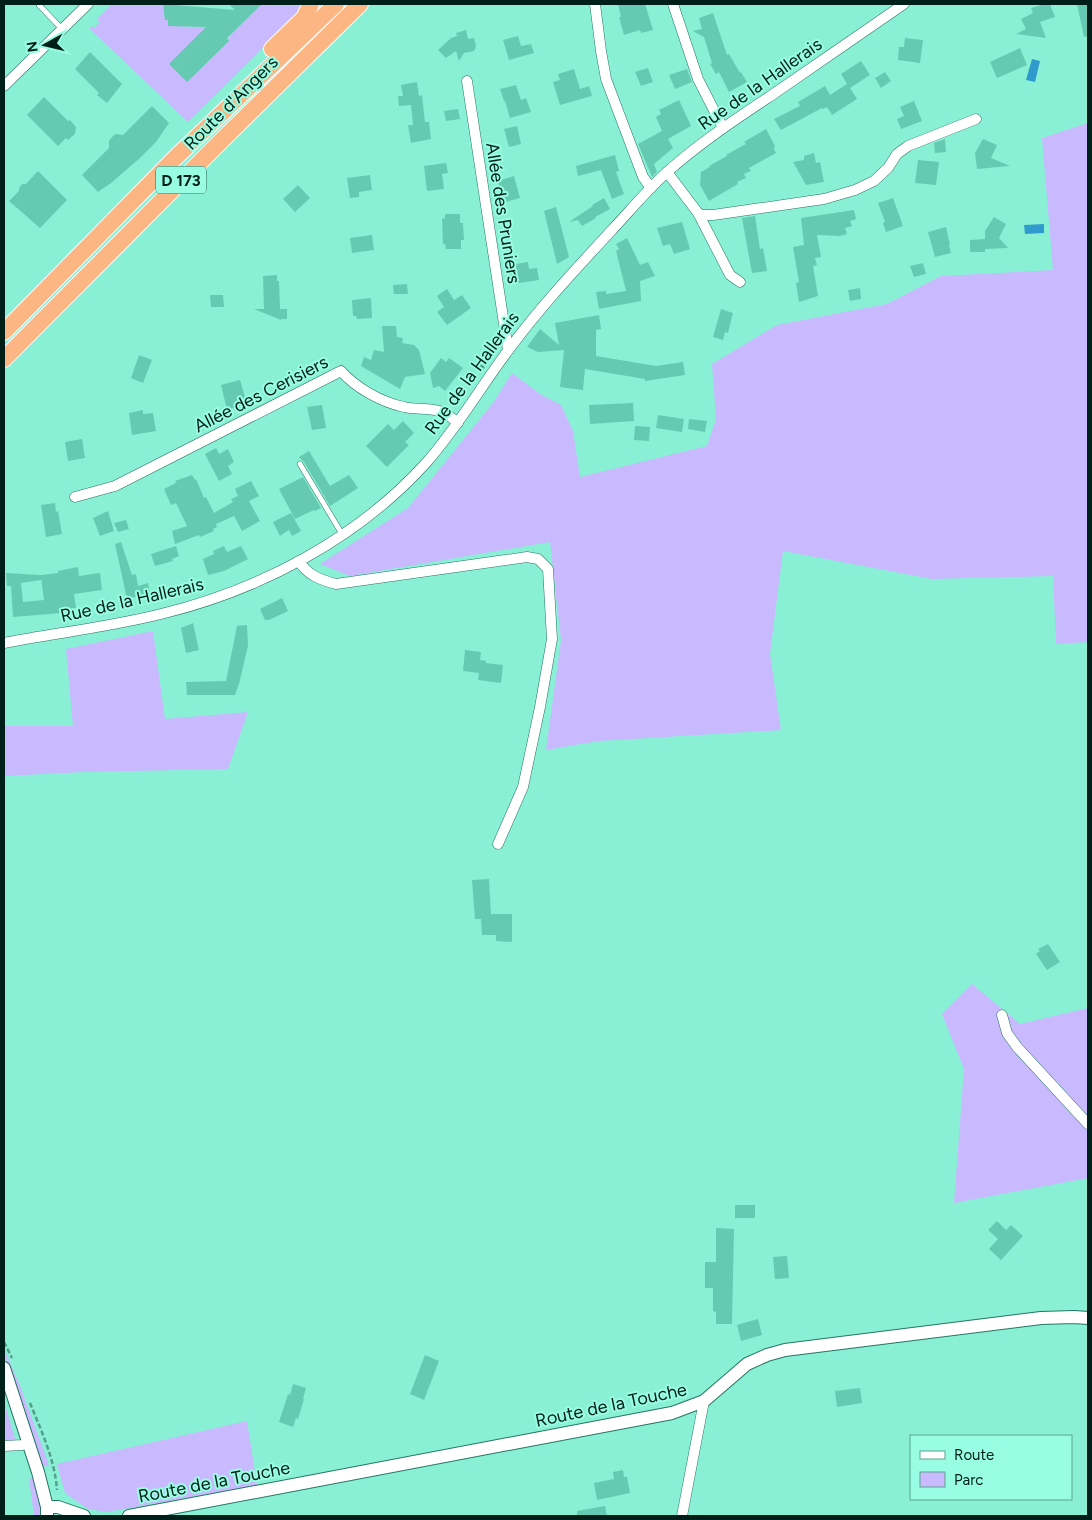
<svg xmlns="http://www.w3.org/2000/svg" width="1092" height="1520" viewBox="0 0 1092 1520" font-family="Figtree,sans-serif">
  <style>
    .green { fill: #c9b9fe }
    .water { fill: #309acd }
    .building { fill: #65cab1; fill-rule: evenodd }
    .lines { fill: none; stroke-linecap: round; stroke-linejoin: round }
    .service-casing { stroke: #257563; stroke-width: 6 }
    .minor-casing { stroke: #257563; stroke-width: 11 }
    .tertiary-casing { stroke: #257563; stroke-width: 14 }
    .trunk-casing { stroke: #fff; stroke-width: 18 }
    .path { stroke: #549f8c; stroke-width: 2.5; stroke-dasharray: 5 2.5; stroke-linecap: butt }
    .service { stroke: #fff; stroke-width: 5 }
    .minor { stroke: #fff; stroke-width: 10 }
    .tertiary { stroke: #fff; stroke-width: 12 }
    .trunk { stroke: #fcb684; stroke-width: 16 }
    .labels { text-anchor: middle; dominant-baseline: central; stroke-width: 4; stroke-linejoin: round; paint-order: stroke }
    .shield { fill: #98fde2; stroke: #2e6255; stroke-width: 1 }
    .shield-label { font-size: 16px; font-weight: bold; fill: #001f18 }
    .street-label { font-size: 18px; fill: #001f18; stroke: #98fde2 }
  </style>
  <rect width="100%" height="100%" fill="#8af0d5"/>
  <!-- green -->
  <g class="green">
    <path d="M112,4h51l2,15 3,1 1,6 41,1 -40,37 17,17 41,-39v-3l3,-5 31,-30h39l-1,5 -8,10 -104,103 -99,-94 2,-2 3,2 6,-6 -3,-3z"/>
    <path d="M1088,123v519l-32,2 -3,-68 -121,3 -149,-28 -13,103 11,76 -182,11 -53,9 15,-110 -11,-98 -200,34 -30,-12 88,-56 85,-105 19,-30 28,21 21,11 12,26 7,46 127,-31 9,-27 -4,-55 65,-39 110,-21 54,-28 112,-6 -11,-132z"/>
    <path d="M153,631l12,88 83,-7 -20,57 -144,3 -80,4v-50h69l-7,-77z"/>
    <path d="M972,984l48,40 68,-16v170l-134,25 10,-134 -22,-55z"/>
    <path d="M4,1349l15,34 30,82 -6,2 -28,-86 -11,-26z"/>
    <path d="M4,1401l12,41 -12,-2z"/>
    <path d="M247,1421l10,64 -150,27 -19,-3 -23,-16 -8,-29z"/>
    <path d="M34,1477l7,39h-7l-5,-37z"/>
  </g>
  <!-- water -->
  <g class="water">
    <path d="M1032,59l8,2 -5,21 -9,-2z"/>
    <path d="M1044,224v9l-19,1 -1,-9z"/>
  </g>
  <!-- building -->
  <g class="building">
    <path d="M163,4l72,6 -6,-6h33l-35,34 2,3 -42,41 -18,-18 37,-37 -38,-1v-6h-3z"/>
    <path d="M618,4h27l8,26 -12,3 -1,-3 -16,5 -5,-18h2z"/>
    <path d="M1045,4h5l5,13 -15,5 6,16 -30,-4 10,-5 -5,-10 12,-6 -2,-5z"/>
    <path d="M1077,4h11v32l-4,1z"/>
    <path d="M713,13l14,42 2,-1 11,19 1,-1 6,10 -18,10 -10,-20 -3,2 -6,-10 2,-1 -8,-26 -11,-6 9,-2 -3,-11z"/>
    <path d="M466,30l2,9 6,-1 2,8 -2,5 -10,2 -5,8 -3,-10 -10,7 -8,-8 13,-12 6,-2 -1,-3z"/>
    <path d="M518,36l3,10 10,-2 3,9 -25,7 -6,-20z"/>
    <path d="M905,38l18,2 -3,23 -22,-3 1,-13h5z"/>
    <path d="M1020,48l7,17 -30,13 -7,-16z"/>
    <path d="M90,52l32,32 -15,19 -10,-8 2,-2 -24,-24z"/>
    <path d="M861,61l9,14 -20,13 7,11 -25,16 -5,-8 -4,2 -1,-1 -41,22 -7,-11 26,-13 -2,-4 27,-16 5,9 17,-11 -6,-10z"/>
    <path d="M648,68l5,14 -12,4 -6,-14z"/>
    <path d="M574,69l6,20 9,-3 3,10 -32,9 -7,-23 7,-2 -2,-6z"/>
    <path d="M687,69l5,13 -17,7 -6,-14z"/>
    <path d="M885,72l6,9 -10,7 -6,-10z"/>
    <path d="M417,82l2,14 3,-1 3,27h4l2,17 -20,4 -3,-18h5l-2,-20 -12,1 -1,-10h5l-2,-11z"/>
    <path d="M516,85l5,15 5,-2 5,14 -21,6 -5,-17h-1l-4,-12z"/>
    <path d="M44,97l24,24 2,-1 6,7 -1,7 -7,6 -2,-2 -8,8 -31,-31z"/>
    <path d="M679,100l12,26 -23,13 5,9 -19,16 3,8 -5,5 -14,-33 24,-13 -6,-14 5,-3 -2,-4z"/>
    <path d="M914,101l8,20 -21,8 -4,-10 7,-3 -4,-9z"/>
    <path d="M152,106l17,17 -13,19 -16,16 -29,25 -13,9 -16,-17 27,-27v-7l4,-5 3,-2 7,1z"/>
    <path d="M458,109l2,10 -14,2 -2,-10z"/>
    <path d="M517,126l4,18 -12,3 -5,-18z"/>
    <path d="M766,129l9,17 -1,3 2,4 -27,15 2,3 -7,3 2,4 -9,4 1,2 -29,17 -9,-16 1,-13 9,-5 -1,-1 18,-10 -1,-1 20,-11 -2,-2z"/>
    <path d="M945,139l1,13 -11,1 -1,-10z"/>
    <path d="M983,139l14,6 -6,13 19,8 -33,3 -2,-16z"/>
    <path d="M814,153l2,10 4,-1 4,20 -18,3 -13,-23 11,-2v-4z"/>
    <path d="M615,155l4,16 -3,1 8,22 -12,5 -11,-29 -23,6 -2,-10z"/>
    <path d="M918,160l21,2 -3,23 -21,-2z"/>
    <path d="M446,163l2,10 -6,1 2,15 -17,2 -3,-25z"/>
    <path d="M38,171l29,29 -27,28 -31,-27 10,-10v-3l3,-4h4z"/>
    <path d="M370,175l2,15 -13,2v5l-9,1 -3,-20z"/>
    <path d="M514,176l6,22 -15,4 -3,-9 -1,1 -3,-13z"/>
    <path d="M298,185l12,13 -15,14 -12,-13z"/>
    <path d="M604,198l6,11 -15,8 1,1 -14,8 -4,-6 -9,2 24,-16 -1,-1z"/>
    <path d="M893,198l10,28 -17,6 -3,-9 2,-1 -7,-19z"/>
    <path d="M556,207l13,50 -12,7 -13,-53z"/>
    <path d="M854,210l2,9 -6,2 2,5 -7,2 2,6 -7,2 -23,-1 4,22 -6,1 2,7 -4,1 5,30 -19,6 -3,-19 3,-1 -6,-35 11,-2 -3,-27z"/>
    <path d="M445,214h15v9h3l1,17h-3v9h-15l-1,-5h-2l-1,-25 3,-1z"/>
    <path d="M755,216l5,33 3,-1 4,23 -15,2 -10,-55z"/>
    <path d="M994,217l12,7 -7,14 9,10 -23,1v3h-15v-12l15,-1v-8z"/>
    <path d="M682,222l8,27 -16,5 -4,-10 -7,2 -6,-18z"/>
    <path d="M946,227l4,18h-1l2,8 -16,4 -7,-25z"/>
    <path d="M372,235l2,15 -22,3 -2,-15z"/>
    <path d="M627,238l13,27 8,-3 7,14 -15,5 1,20 -42,8 -3,-17 10,-1v3l20,-3 -10,-40 3,-2 -3,-5z"/>
    <path d="M528,262l1,7 8,-1 2,12 -27,4 -3,-19z"/>
    <path d="M923,263l3,11 -12,3 -4,-11z"/>
    <path d="M277,275v6h2l1,28h7v10h-6v1l-27,-11h10l-1,-33z"/>
    <path d="M407,284l1,10h-14l-1,-9z"/>
    <path d="M860,288l1,11 -11,2 -2,-11z"/>
    <path d="M447,289l7,11 8,-5 9,13 -24,17 -10,-13 7,-5 -7,-11z"/>
    <path d="M210,295h13l1,12h-13z"/>
    <path d="M371,298l1,20 -15,1 -1,-3h-3l-1,-16z"/>
    <path d="M721,309l12,4 -5,20 -3,-1 -2,8 -10,-3z"/>
    <path d="M599,315l2,14 -5,1v26l60,10 27,-4 2,13 -40,6v-2l-60,-10 -2,21 -23,-3 4,-37 -26,2 -11,-5 13,-18 19,16 -4,-22z"/>
    <path d="M382,326h14l1,11 6,1 -1,5 12,2 5,5 6,24 -20,3 -5,12 -39,-23 3,-9 7,3 3,-10 10,2z"/>
    <path d="M139,355l13,5 -9,23 -12,-5z"/>
    <path d="M441,358l5,4 3,-4 14,10 -18,23 -6,-5 -6,2 -3,-15z"/>
    <path d="M240,380l7,24 -20,6 -6,-25z"/>
    <path d="M633,403l1,18 -44,3 -1,-19z"/>
    <path d="M322,405l4,23 -14,2 -5,-23z"/>
    <path d="M143,410v4l10,-1 3,18 -24,4 -3,-22z"/>
    <path d="M658,415l26,4 -2,13 -26,-4z"/>
    <path d="M689,419l18,2 -2,11 -17,-3z"/>
    <path d="M403,421l11,12 -9,9 4,3 -22,22 -21,-21 22,-22 6,6z"/>
    <path d="M635,426l15,1 -1,14 -15,-1z"/>
    <path d="M82,439l3,19 -17,3 -3,-19z"/>
    <path d="M216,448l3,6 9,-5 6,13 -6,4 4,8 -13,7 -14,-27z"/>
    <path d="M309,451l21,35 19,-11 9,13 -28,18 -26,-44 -5,-5z"/>
    <path d="M192,475l3,5 1,-1 8,19 2,-1 8,16 19,-11 -2,-3 7,-3 -3,-7 16,-8 8,15 -10,5 11,20 -18,10 -8,-15 -18,8 1,3 -4,2 1,2 -14,6 -1,-2 -24,9 -3,-13 15,-5 -11,-23 -5,2 -7,-16 12,-6 -1,-2z"/>
    <path d="M303,477l18,31 -6,3 -1,-1 -19,9 -16,-30z"/>
    <path d="M55,503l1,9 2,-1 4,23 -16,3 -5,-32z"/>
    <path d="M108,511l6,20 -14,5 -7,-18z"/>
    <path d="M291,513l10,18 -9,5 -3,-6 -9,6 -7,-14z"/>
    <path d="M126,520l3,9 -11,3 -4,-9z"/>
    <path d="M121,542l11,33 4,-1 2,12 10,-3 2,10 -23,6 -12,-55z"/>
    <path d="M176,546l3,10 -7,3 1,2 -18,5 -4,-12z"/>
    <path d="M224,546l3,6 14,-6 7,13 -24,12 -16,4 -5,-16 11,-5 -1,-3z"/>
    <path d="M78,567l1,9 21,-3 2,17 -28,4 2,14 -14,2v3l-49,4 -2,-31h-4l-1,-13 35,2 17,-2v-2zM41,578l3,22 -21,2 -2,-19 20,-3z"/>
    <path d="M282,598l6,13 -19,9h-4l-5,-11z"/>
    <path d="M193,623l6,27 -13,3 -5,-25z"/>
    <path d="M247,625l1,21 -9,38 -4,11h-48l-1,-13 40,-1 11,-55z"/>
    <path d="M465,650l16,2 -1,8 6,1v2l17,2 -2,18 -23,-3 1,-7 -16,-2z"/>
    <path d="M489,879l2,35h21v28l-16,-1v-6h-14l-1,-16h-6l-3,-39z"/>
    <path d="M1048,944l12,18 -13,8 -11,-16 4,-3 -2,-2z"/>
    <rect x="735" y="1205" width="20" height="13"/>
    <path d="M997,1221l9,9 5,-5 12,11 -22,24 -12,-11 9,-10 -10,-9z"/>
    <path d="M716,1228l18,1 -2,95h-16v-12l-3,-1v-23h-8v-26h11z"/>
    <path d="M787,1256l2,22 -14,1 -2,-22z"/>
    <path d="M758,1319l4,16 -21,6 -4,-16z"/>
    <path d="M425,1355l14,6 -15,39 -14,-6z"/>
    <path d="M293,1384l13,4 -3,11h1l-6,20 -2,-1 -3,9 -14,-5 9,-28 2,1z"/>
    <path d="M860,1388l2,15 -25,4 -2,-16z"/>
    <path d="M623,1470l1,7h3l3,16 -33,7 -3,-17 20,-4 -1,-7z"/>
    <path d="M605,1506l2,10h-30v-5z"/>
  </g>
  <g class="lines">
    <defs>
      <g id="service">
        <path d="M39,5l23,24"/>
        <path d="M300,464l42,70"/>
      </g>
      <g id="minor">
        <path d="M595,4l6,47 5,28 37,98 8,11"/>
        <path d="M673,4l25,75 25,49"/>
        <path d="M467,81l41,269"/>
        <path d="M4,86l84,-82"/>
        <path d="M667,172l31,41 4,2h11l111,-16 31,-9 19,-9 14,-13 9,-14 11,-8 68,-27"/>
        <path d="M698,213l32,62 10,7"/>
        <path d="M75,497l40,-11 226,-115c15,17 40,31 63,36 12,3 27,0 38,5 6,2 11,7 16,11"/>
        <path d="M299,561c8,14 22,19 37,23l191,-27 11,2 10,10 4,70 -12,68 -17,80 -25,57"/>
        <path d="M4,643c52,-10 105,-16 157,-29 99,-24 196,-75 265,-151 32,-36 55,-77 84,-115 31,-42 66,-79 101,-117 18,-19 35,-40 55,-58 32,-29 70,-54 106,-78 44,-30 88,-61 132,-91"/>
        <path d="M1002,1015l5,18 10,14 71,77"/>
        <path d="M4,1446l18,-1 7,-2"/>
        <path d="M682,1516l22,-115"/>
      </g>
      <g id="tertiary">
        <path d="M4,1368l34,104 9,35v9"/>
        <path d="M47,1507h11l26,9"/>
        <path d="M129,1516l543,-103 32,-12 43,-37 20,-9 18,-5 256,-32 33,-1 14,1"/>
      </g>
      <g id="trunk">
        <path d="M272,49l32,-31 7,-14"/>
        <path d="M4,332l171,-174 161,-154"/>
        <path d="M4,359l217,-218 139,-137"/>
      </g>
    </defs>
    <!-- service casing -->
    <use href="#service" class="service-casing"/>
    <!-- minor casing -->
    <use href="#minor" class="minor-casing"/>
    <!-- tertiary casing -->
    <use href="#tertiary" class="tertiary-casing"/>
    <!-- trunk casing -->
    <use href="#trunk" class="trunk-casing"/>
    <!-- path -->
    <g class="path">
      <path d="M484,368l-4,-3 17,-22"/>
      <path d="M4,1342l8,16"/>
      <path d="M30,1403c11,27 25,57 27,87"/>
    </g>
    <!-- service -->
    <use href="#service" class="service"/>
    <!-- minor -->
    <use href="#minor" class="minor"/>
    <!-- tertiary -->
    <use href="#tertiary" class="tertiary"/>
    <!-- trunk -->
    <use href="#trunk" class="trunk"/>
  </g>
  <g class="labels">
    <!-- shield labels -->
    <rect class="shield" x="156" y="166.5" width="50" height="27" rx="4"/>
    <g class="shield-label">
      <text x="181" y="180">D 173</text>
    </g>
    <!-- street labels -->
    <g class="street-label">
      <text transform="translate(760 84) rotate(-35)">Rue de la Hallerais</text>
      <text transform="translate(231 103) rotate(-45)">Route d'Angers</text>
      <text transform="translate(503 213) rotate(81)">Allée des Pruniers</text>
      <text transform="translate(472 373) rotate(-54)">Rue de la Hallerais</text>
      <text transform="translate(261 394) rotate(-27)">Allée des Cerisiers</text>
      <text transform="translate(132 600) rotate(-13)">Rue de la Hallerais</text>
      <text transform="translate(611 1405) rotate(-12)">Route de la Touche</text>
      <text transform="translate(214 1482) rotate(-11)">Route de la Touche</text>
    </g>
  </g>
  <!-- border -->
  <rect width="1092" height="1520" fill="none" stroke="#001f18" stroke-width="10"/>
  <!-- legend -->
  <rect x="910" y="1435" width="162" height="65" fill="#98fde2" stroke="#5ba491"/>
  <rect x="920" y="1451" width="25" height="8" fill="#ffffff" stroke="#5ba491"/>
  <text x="954" y="1460" font-size="15" fill="#001f18">Route</text>
  <rect x="920" y="1472" width="25" height="15" fill="#c9b9fe" stroke="#5ba491"/>
  <text x="954" y="1485" font-size="15" fill="#001f18">Parc</text>
  <!-- north arrow -->
  <g transform="translate(45 45) rotate(262)" stroke="#98fde2" stroke-width="4" paint-order="stroke">
  <path d="M0-4L9 19L0 12L-9 19Z" fill="#001f18"/>
  <text y="-8" font-size="14" font-weight="bold" text-anchor="middle" fill="#001f18">N</text>
  </g>
</svg>
